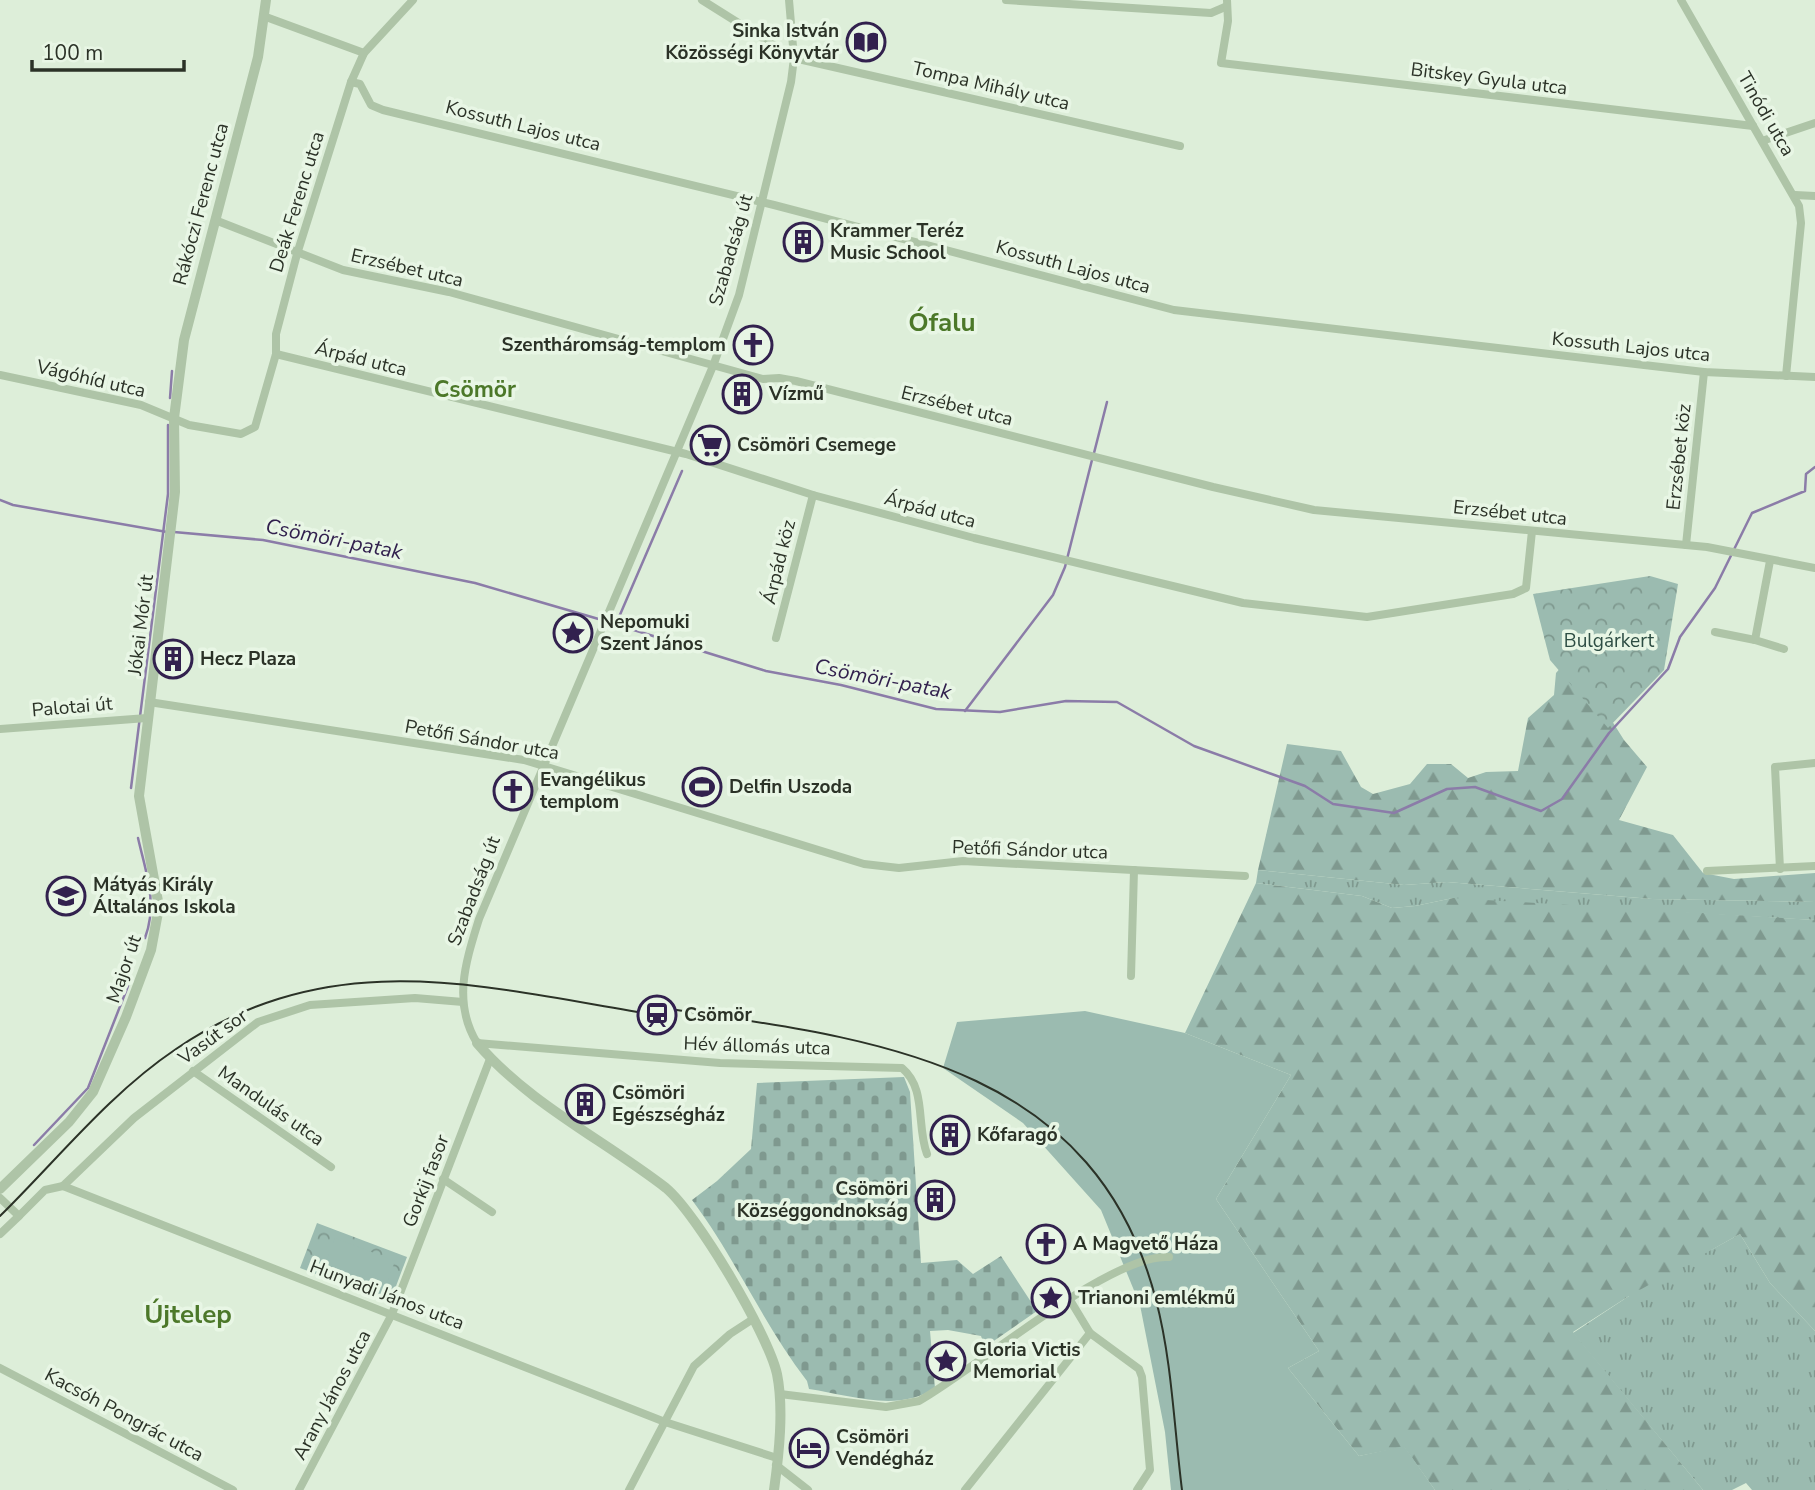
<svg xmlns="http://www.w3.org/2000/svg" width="1815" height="1490" viewBox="0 0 1815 1490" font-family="'Nunito Sans',sans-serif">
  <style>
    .grass { fill: url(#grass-tufts) }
    .forest { fill: url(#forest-firs) }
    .cemetery { fill: url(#cemetery-stones) }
    .park { fill: url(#park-crowns) }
    .garden { fill: #9bbbb0 }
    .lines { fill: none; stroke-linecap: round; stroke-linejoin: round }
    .stream { stroke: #8b7ca8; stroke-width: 2.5 }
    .minor { stroke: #aec4a7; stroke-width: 8 }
    .tertiary { stroke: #aec4a7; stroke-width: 10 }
    .tram { stroke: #2b3227; stroke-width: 2 }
    .labels { text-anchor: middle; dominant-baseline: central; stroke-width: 7; stroke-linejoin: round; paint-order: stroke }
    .poi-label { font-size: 19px; font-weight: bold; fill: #2b3227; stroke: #e8f6e5; text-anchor: start }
    .street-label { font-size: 19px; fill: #2b3227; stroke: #e8f6e5 }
    .park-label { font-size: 19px; fill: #2d4d43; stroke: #e8f6e5 }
    .water-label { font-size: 21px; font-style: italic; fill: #32214e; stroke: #e8f6e5 }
    .quarter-label { font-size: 23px; font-weight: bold; fill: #4c7829; stroke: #e8f6e5 }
    .district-label { font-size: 26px; font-weight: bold; fill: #4c7829; stroke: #e8f6e5 }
  </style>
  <defs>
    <pattern id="grass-tufts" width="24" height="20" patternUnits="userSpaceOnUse" patternTransform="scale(1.75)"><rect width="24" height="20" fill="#9bbbb0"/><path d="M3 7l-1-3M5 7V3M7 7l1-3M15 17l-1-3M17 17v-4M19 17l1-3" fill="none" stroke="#7f998f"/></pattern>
    <pattern id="forest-firs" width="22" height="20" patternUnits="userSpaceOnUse" patternTransform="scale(1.75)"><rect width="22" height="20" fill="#9bbbb0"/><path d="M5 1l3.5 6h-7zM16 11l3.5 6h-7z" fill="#7f998f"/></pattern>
    <pattern id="cemetery-stones" width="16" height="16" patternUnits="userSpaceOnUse" patternTransform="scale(1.75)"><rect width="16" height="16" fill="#9bbbb0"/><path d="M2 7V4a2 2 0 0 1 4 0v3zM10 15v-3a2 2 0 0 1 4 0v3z" fill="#7f998f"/></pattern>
    <pattern id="park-crowns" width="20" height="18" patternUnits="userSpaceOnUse" patternTransform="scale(1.75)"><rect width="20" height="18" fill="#9bbbb0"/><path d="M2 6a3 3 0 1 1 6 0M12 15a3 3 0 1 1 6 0" fill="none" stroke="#7f998f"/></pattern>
  </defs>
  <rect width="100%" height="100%" fill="#ddeed9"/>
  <!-- grass -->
  <path class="grass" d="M1258,870l146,15 43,-3 205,17 163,3v18l-179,-10 75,340 29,-16 30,49 45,48v159h-63l-6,-7 -14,7h-29l-130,-157 56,-37 -176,-398 -38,8 -23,2 -30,-12 -106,-13z"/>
  <!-- forest -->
  <g class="forest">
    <path d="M1571,656l53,84 23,27 -28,53 54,15 30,38 31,6 81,-6v29l-163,-3 -205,-17 -43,3 -146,-15 29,-126 54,7 20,36 12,7 37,-10 17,-20h24l17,14 18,-6 32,-1 10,-53 26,-23 2,-22z"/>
    <path d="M1256,883l106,13 30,12 23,-2 38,-8 362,22v411l-45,-48 -30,-49 -111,62 -56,36 130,158h-268l-31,-43 -45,9 -71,-88 31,-17 -103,-152 75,-124 -106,-42z"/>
  </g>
  <!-- cemetery -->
  <path class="cemetery" d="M904,1077l6,15 11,171 36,-3 16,14 28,-18 36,55 -52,36 -4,-11 -33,-6 -18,1 5,57c-37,25 -85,7 -126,1l-2,-8c-44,-57 -72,-124 -115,-181l25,-19 34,-32 6,-66z"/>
  <!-- park -->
  <g class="park">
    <path d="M1650,576l28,8 -14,86 -56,58 -58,-68 -17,-66z"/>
    <path d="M317,1223l90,34 -17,45 -90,-34z"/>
  </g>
  <!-- garden -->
  <g class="garden">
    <path d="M1085,1011l100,22 106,42 -75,124 103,152 -31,17 71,88 45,-10 31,44h-264l-6,-58 -25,-127 -39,-95 -78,-87 -80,-55 14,-46z"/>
    <path d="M335,1238l60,23 -11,30 -61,-22z"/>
  </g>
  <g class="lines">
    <!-- stream -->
    <g class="stream">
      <path d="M170,398l2,-27"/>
      <path d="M1094,453l13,-51"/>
      <path d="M0,500l13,5 154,27"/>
      <path d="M174,532l89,8 212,43 127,37"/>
      <path d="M608,622l158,49 75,14 95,24 64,3 66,-11 51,1 77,44 111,40 28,18 61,9 53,-24 28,-2 66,24 21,-12 47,-66 59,-64 12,-32 35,-49 37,-75 53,-22 1,-17 9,-7"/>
      <path d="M616,624l66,-153"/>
      <path d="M965,711l88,-116 12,-28 27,-107"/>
      <path d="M131,788l37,-294v-69"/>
      <path d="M138,838c8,35 20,65 7,100"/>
      <path d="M34,1145l54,-57 40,-102"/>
    </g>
    <!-- minor -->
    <g class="minor">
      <path d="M702,0l92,58 386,88"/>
      <path d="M789,0l5,58 -3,24 -52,213 -26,71 -234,553c-13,42 -27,83 -2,124l243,20 182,5c25,21 14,57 25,86"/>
      <path d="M1006,0l205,13 14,-6"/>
      <path d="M1227,0l1,21 -7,42 532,63"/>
      <path d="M1681,0l118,206 2,17 -15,153"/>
      <path d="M266,17l98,36"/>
      <path d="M351,82l9,2 11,21 12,5 391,95 400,105 530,62 111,5"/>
      <path d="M1762,141l53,-18"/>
      <path d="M1795,195l20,1"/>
      <path d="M215,220l128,50 106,22 314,87 16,-1 17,3 417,106 101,23 393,37 108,21"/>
      <path d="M276,354l410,100 127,41 161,43 269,65 124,14 146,-23 13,-6 6,-57"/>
      <path d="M0,375l141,30 48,20 52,9 14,-7 21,-73v-20l21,-80 54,-172 13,-29 49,-53"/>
      <path d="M1686,545l18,-173"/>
      <path d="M1715,632l40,8 15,-79"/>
      <path d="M776,638l37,-143"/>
      <path d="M1755,640l29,9"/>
      <path d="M149,702l375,58 340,104 35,4 64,-7 282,15"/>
      <path d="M0,729l147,-11"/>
      <path d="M1780,869l-5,-102 40,-4"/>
      <path d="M1707,871l108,-5"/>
      <path d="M1131,976l3,-106"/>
      <path d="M193,1071l138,96"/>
      <path d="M443,1179l49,33"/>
      <path d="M63,1186l71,-68 124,-96 52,-17 105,-7 48,4"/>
      <path d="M0,1198l19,18 26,-26 18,-4 602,236 112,36"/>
      <path d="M0,1234l19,-18"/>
      <path d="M1070,1300l20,33 49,36 3,8 8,93 -13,20"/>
      <path d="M0,1368l233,122"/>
      <path d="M780,1394l106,13 33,-6c56,-31 192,-148 250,-144"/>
      <path d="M776,1465l32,25"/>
      <path d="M299,1490l93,-176 98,-255"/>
      <path d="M629,1490l65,-124 36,-32 23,-15"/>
      <path d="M965,1490l125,-157"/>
    </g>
    <!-- tertiary -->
    <g class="tertiary">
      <path d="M477,1043c51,60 127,97 189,145 31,26 102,146 111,186 7,35 2,80 -3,116"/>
      <path d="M0,1189l69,-67 24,-30 33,-75 25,-67 8,-43 -20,-111 36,-304 -1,-74 10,-78 74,-283 8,-57"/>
    </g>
    <!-- tram -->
    <g class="tram">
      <path d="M657,1007c207,31 436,50 499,293 16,61 18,127 26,190"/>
      <path d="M0,1216c57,-56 109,-122 176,-167 157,-107 307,-62 480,-34"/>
    </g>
  </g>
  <!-- icons -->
  <defs>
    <symbol id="library-ring" viewBox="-11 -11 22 22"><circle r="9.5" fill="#e8f6e5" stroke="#32214e" stroke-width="1.5"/><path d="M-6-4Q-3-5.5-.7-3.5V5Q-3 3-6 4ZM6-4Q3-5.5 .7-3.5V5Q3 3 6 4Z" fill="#32214e"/></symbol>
    <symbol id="building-ring" viewBox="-11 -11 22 22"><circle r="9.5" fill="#e8f6e5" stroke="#32214e" stroke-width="1.5"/><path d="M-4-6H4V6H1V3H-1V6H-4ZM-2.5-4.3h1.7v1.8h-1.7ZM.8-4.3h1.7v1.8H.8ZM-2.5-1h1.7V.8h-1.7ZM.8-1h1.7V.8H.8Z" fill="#32214e"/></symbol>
    <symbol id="church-ring" viewBox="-11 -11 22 22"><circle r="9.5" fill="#e8f6e5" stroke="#32214e" stroke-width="1.5"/><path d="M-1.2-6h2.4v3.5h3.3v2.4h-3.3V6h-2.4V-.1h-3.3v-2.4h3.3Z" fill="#32214e"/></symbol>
    <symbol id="supermarket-ring" viewBox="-11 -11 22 22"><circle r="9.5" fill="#e8f6e5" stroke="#32214e" stroke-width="1.5"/><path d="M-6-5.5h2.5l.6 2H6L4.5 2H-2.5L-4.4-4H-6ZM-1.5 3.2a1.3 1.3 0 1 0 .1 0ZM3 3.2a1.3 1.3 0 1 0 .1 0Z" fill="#32214e"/></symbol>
    <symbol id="sight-ring" viewBox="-11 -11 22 22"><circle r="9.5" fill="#e8f6e5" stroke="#32214e" stroke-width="1.5"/><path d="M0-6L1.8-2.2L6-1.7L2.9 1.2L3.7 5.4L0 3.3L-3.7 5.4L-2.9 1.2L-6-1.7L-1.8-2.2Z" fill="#32214e"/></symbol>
    <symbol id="stadium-ring" viewBox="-11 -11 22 22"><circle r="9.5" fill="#e8f6e5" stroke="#32214e" stroke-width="1.5"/><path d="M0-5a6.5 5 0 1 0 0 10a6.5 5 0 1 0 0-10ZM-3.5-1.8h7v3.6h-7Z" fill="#32214e"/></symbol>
    <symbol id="school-ring" viewBox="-11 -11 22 22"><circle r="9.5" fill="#e8f6e5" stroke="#32214e" stroke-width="1.5"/><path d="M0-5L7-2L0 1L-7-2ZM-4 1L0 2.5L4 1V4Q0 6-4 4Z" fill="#32214e"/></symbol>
    <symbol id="station-ring" viewBox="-11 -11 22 22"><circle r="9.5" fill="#e8f6e5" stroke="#32214e" stroke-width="1.5"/><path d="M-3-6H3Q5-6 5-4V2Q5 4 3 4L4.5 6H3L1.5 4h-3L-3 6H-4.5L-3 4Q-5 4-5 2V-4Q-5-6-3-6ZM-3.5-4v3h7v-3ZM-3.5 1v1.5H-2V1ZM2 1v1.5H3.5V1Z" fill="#32214e"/></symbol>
    <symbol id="hotel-ring" viewBox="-11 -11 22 22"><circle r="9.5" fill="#e8f6e5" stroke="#32214e" stroke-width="1.5"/><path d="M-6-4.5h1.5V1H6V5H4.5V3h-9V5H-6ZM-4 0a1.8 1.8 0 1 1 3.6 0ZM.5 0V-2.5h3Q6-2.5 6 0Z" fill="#32214e"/></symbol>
  </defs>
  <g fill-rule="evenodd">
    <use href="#library-ring" x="844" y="20" width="44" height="44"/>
    <use href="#building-ring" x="781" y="220" width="44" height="44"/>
    <use href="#church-ring" x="731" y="323" width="44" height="44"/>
    <use href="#building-ring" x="720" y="372" width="44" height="44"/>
    <use href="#supermarket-ring" x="688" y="423" width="44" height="44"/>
    <use href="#sight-ring" x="551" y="611" width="44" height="44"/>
    <use href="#building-ring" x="151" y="637" width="44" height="44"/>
    <use href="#stadium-ring" x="680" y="765" width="44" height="44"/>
    <use href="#church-ring" x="491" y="769" width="44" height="44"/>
    <use href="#school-ring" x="44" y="874" width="44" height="44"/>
    <use href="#station-ring" x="635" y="993" width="44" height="44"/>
    <use href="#building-ring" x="563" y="1082" width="44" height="44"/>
    <use href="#building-ring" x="928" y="1113" width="44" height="44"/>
    <use href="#building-ring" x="913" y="1178" width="44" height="44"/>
    <use href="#church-ring" x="1024" y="1222" width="44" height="44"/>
    <use href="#sight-ring" x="1029" y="1276" width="44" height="44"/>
    <use href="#sight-ring" x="924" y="1339" width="44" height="44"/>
    <use href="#hotel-ring" x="787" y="1426" width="44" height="44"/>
  </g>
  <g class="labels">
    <!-- poi labels -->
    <g class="poi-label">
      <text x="839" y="31" text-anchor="end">Sinka István<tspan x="839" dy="22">Közösségi Könyvtár</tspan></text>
      <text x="830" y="231">Krammer Teréz<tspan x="830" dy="22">Music School</tspan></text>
      <text x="726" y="345" text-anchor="end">Szentháromság-templom</text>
      <text x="769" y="394">Vízmű</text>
      <text x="737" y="445">Csömöri Csemege</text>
      <text x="600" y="622">Nepomuki<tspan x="600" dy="22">Szent János</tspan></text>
      <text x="200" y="659">Hecz Plaza</text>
      <text x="540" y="780">Evangélikus<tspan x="540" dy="22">templom</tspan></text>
      <text x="729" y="787">Delfin Uszoda</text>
      <text x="93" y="885">Mátyás Király<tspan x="93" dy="22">Általános Iskola</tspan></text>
      <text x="684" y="1015">Csömör</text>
      <text x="612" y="1093">Csömöri<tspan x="612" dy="22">Egészségház</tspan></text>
      <text x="977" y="1135">Kőfaragó</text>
      <text x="908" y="1189" text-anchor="end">Csömöri<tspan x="908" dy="22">Községgondnokság</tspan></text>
      <text x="1073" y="1244">A Magvető Háza</text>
      <text x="1078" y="1298">Trianoni emlékmű</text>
      <text x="973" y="1350">Gloria Victis<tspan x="973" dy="22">Memorial</tspan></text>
      <text x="836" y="1437">Csömöri<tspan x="836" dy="22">Vendégház</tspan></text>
    </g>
    <!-- street labels -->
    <g class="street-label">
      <text transform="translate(1489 79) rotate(7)">Bitskey Gyula utca</text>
      <text transform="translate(991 86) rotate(13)">Tompa Mihály utca</text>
      <text transform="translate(1766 114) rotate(60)">Tinódi utca</text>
      <text transform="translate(523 126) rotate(14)">Kossuth Lajos utca</text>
      <text transform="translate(297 202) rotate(-73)">Deák Ferenc utca</text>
      <text transform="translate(201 204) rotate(-75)">Rákóczi Ferenc utca</text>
      <text transform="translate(731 250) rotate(-74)">Szabadság út</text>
      <text transform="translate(1073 267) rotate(15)">Kossuth Lajos utca</text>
      <text transform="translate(407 268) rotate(13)">Erzsébet utca</text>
      <text transform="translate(1631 347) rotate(6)">Kossuth Lajos utca</text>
      <text transform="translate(361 359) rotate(14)">Árpád utca</text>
      <text transform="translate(91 379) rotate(13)">Vágóhíd utca</text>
      <text transform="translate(957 406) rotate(14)">Erzsébet utca</text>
      <text transform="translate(1679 457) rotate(-84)">Erzsébet köz</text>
      <text transform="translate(930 510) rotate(15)">Árpád utca</text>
      <text transform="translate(1510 513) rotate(6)">Erzsébet utca</text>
      <text transform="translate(779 562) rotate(-76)">Árpád köz</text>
      <text transform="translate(141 625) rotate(-83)">Jókai Mór út</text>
      <text transform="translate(72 707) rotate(-5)">Palotai út</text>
      <text transform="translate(482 740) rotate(10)">Petőfi Sándor utca</text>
      <text transform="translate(1030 850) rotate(2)">Petőfi Sándor utca</text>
      <text transform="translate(474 891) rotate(-69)">Szabadság út</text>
      <text transform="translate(124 969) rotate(-71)">Major út</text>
      <text transform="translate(213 1037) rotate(-36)">Vasút sor</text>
      <text transform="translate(757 1046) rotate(2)">Hév állomás utca</text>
      <text transform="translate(271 1106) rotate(35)">Mandulás utca</text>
      <text transform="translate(426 1181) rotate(-69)">Gorkij fasor</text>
      <text transform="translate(387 1295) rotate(21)">Hunyadi János utca</text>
      <text transform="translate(332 1395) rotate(-62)">Arany János utca</text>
      <text transform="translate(124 1415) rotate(28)">Kacsóh Pongrác utca</text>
    </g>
    <!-- park labels -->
    <g class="park-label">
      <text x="1609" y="641">Bulgárkert</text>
    </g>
    <!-- water labels -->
    <g class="water-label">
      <text transform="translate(334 539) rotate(11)">Csömöri-patak</text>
      <text transform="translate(883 679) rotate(11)">Csömöri-patak</text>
    </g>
    <!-- quarter labels -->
    <g class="quarter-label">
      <text x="475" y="389">Csömör</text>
    </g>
    <!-- district labels -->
    <g class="district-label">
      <text x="942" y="322">Ófalu</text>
      <text x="188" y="1314">Újtelep</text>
    </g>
  </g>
  <!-- scale -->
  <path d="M32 60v10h152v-10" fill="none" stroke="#2b3227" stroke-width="3.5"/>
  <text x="42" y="60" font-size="21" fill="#2b3227" stroke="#e8f6e5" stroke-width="5" paint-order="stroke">100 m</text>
</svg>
